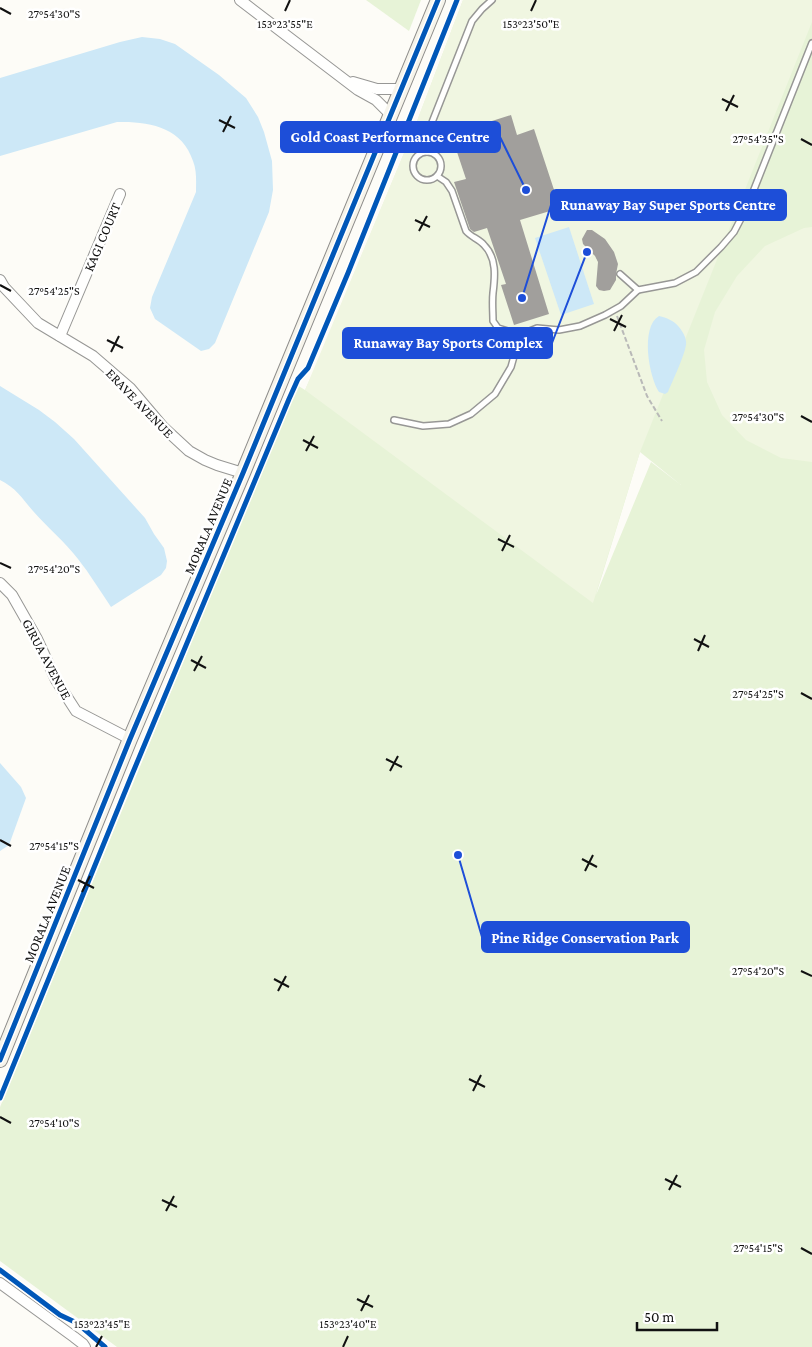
<svg xmlns="http://www.w3.org/2000/svg" width="812" height="1347" viewBox="0 0 812 1347" font-family="'Crimson Pro',serif">
  <style>
    .green { fill: #e7f3d7; fill-rule: evenodd }
    .pitch { fill: #f0f6e1 }
    .water { fill: #cde8f7 }
    .building { fill: #a19f9c }
    .lines { fill: none; stroke-linecap: round; stroke-linejoin: round }
    .lane-casing { stroke: #979795; stroke-width: 8 }
    .street-casing { stroke: #979795; stroke-width: 12 }
    .secondary-casing { stroke: #8e8d8b; stroke-width: 16 }
    .path { stroke: #b9b9b8; stroke-width: 2; stroke-dasharray: 5 2.5; stroke-linecap: butt }
    .lane { stroke: #fffffe; stroke-width: 5 }
    .street { stroke: #fffffe; stroke-width: 10 }
    .secondary { stroke: #f6f4eb; stroke-width: 14 }
    .cycleway-casing { stroke: #fff; stroke-width: 8 }
    .cycleway { stroke: #0057b8; stroke-width: 5 }
    .ticks { fill: none; stroke: #111; stroke-width: 2 }
    .labels { text-anchor: middle; dominant-baseline: central; stroke-width: 5; stroke-linejoin: round; paint-order: stroke }
    .street-label { font-size: 14px; fill: #111; stroke: #fff }
    .ticks-label { font-size: 12px; text-anchor: middle; fill: #111; stroke: #fff; stroke-width: 5; stroke-linejoin: round; paint-order: stroke }
    .leader { fill: none; stroke: #1d4ed8; stroke-width: 2 }
    .callout-dot { fill: #1d4ed8; stroke: #fff; stroke-width: 2 }
    .callout { fill: #1d4ed8; stroke: #1d4ed8; stroke-width: 2 }
    .callout-label { font-size: 15px; text-anchor: middle; font-weight: bold; fill: #fff }
  </style>
  <rect width="100%" height="100%" fill="#fdfcf7"/>
  <!-- green -->
  <g class="green">
    <path d="M366,0h55l-12,31z"/>
    <path d="M463,0h349v1347h-695l-117,-86v-154l297,-722 8,5 7,-15 102,-246zM640,452l41,33 -30,-23 -55,133z"/>
  </g>
  <!-- pitch -->
  <g class="pitch">
    <path d="M463,0h349v22l-172,430 -47,151 -288,-213 109,-261z"/>
    <path d="M812,227v235l-31,-4 -35,-18 -24,-25 -15,-33 -3,-32 11,-38 22,-36 28,-30 39,-18z"/>
  </g>
  <!-- water -->
  <g class="water">
    <path d="M142,37l18,2 15,5 44,31 27,23 12,19 6,15 8,29 1,29 -4,22 -54,131 -6,6 -8,2 -46,-32 -5,-11 2,-11 44,-105c0,-10 1,-21 -3,-31 -11,-34 -44,-40 -76,-39l-117,34v-78l120,-36z"/>
    <path d="M569,227l25,77 -33,11 -26,-77z"/>
    <path d="M659,316c8,2 14,4 20,11 3,4 6,8 7,14 2,8 -14,41 -18,51l-3,2 -6,-2c-10,-15 -19,-65 0,-76z"/>
    <path d="M0,386l39,24 16,12 19,17 71,79 9,16 10,14 3,13 -1,7 -5,7 -50,32c-11,-16 -21,-33 -33,-48 -13,-17 -30,-31 -45,-48 -11,-13 -17,-23 -33,-31z"/>
    <path d="M0,763l21,24 5,11 -17,47 -9,6z"/>
  </g>
  <!-- building -->
  <g class="building">
    <path d="M511,115l6,20 17,-6 26,79 -40,12 29,94 -35,11 -13,-40 5,-1 -19,-56 -13,4 -4,-3 -16,-47 12,-3 -15,-45z"/>
    <path d="M587,230h5l13,9 9,13 4,12 -2,10v6l-6,10 -6,1 -5,-1 -3,-4 2,-24 -3,-6 -12,-12 -1,-5z"/>
  </g>
  <g class="lines">
    <defs>
      <g id="lane">
        <path d="M427,152l-1,-12 1,-5 45,-114 10,-12 10,-9"/>
        <circle cx="427" cy="166" r="14"/>
        <path d="M437,176l9,6 6,9 14,40c5,6 13,8 18,14 13,13 11,32 9,48 -1,9 0,19 0,28l5,7 22,7"/>
        <path d="M620,274l18,16 37,-7 21,-11 25,-25 13,-15 13,-25 65,-164"/>
        <path d="M394,420l29,6 26,-2 22,-10 24,-20 16,-27 9,-32 17,-7 22,2 21,-4 25,-11 16,-9 17,-16"/>
      </g>
      <g id="street">
        <path d="M240,0l118,90 18,10 15,15"/>
        <path d="M353,82l24,7h24"/>
        <path d="M0,280l4,7 34,36 55,33 37,32 33,39 26,24 16,9 12,5 26,8"/>
        <path d="M60,336l60,-142"/>
        <path d="M0,583l12,12 25,44 19,41 20,31 54,28"/>
        <path d="M0,1283l74,54 9,7 2,3"/>
      </g>
      <path id="secondary" d="M0,1060l130,-321 113,-266 195,-473"/>
    </defs>
    <!-- lane casing -->
    <use href="#lane" class="lane-casing"/>
    <!-- street casing -->
    <use href="#street" class="street-casing"/>
    <!-- secondary casing -->
    <use href="#secondary" class="secondary-casing"/>
    <!-- path -->
    <path class="path" d="M617,316l30,80 15,25"/>
    <!-- lane -->
    <use href="#lane" class="lane"/>
    <!-- street -->
    <use href="#street" class="street"/>
    <!-- secondary -->
    <use href="#secondary" class="secondary"/>
    <defs>
      <g id="cycleway">
        <path d="M0,1060l130,-321 113,-266 195,-473"/>
        <path d="M0,1098l131,-321 158,-378 9,-20 10,-11 40,-95 109,-273"/>
        <path d="M0,1270l60,45 17,8 28,24"/>
      </g>
    </defs>
    <!-- cycleway casing -->
    <use href="#cycleway" class="cycleway-casing"/>
    <!-- cycleway -->
    <use href="#cycleway" class="cycleway"/>
  </g>
  <!-- ticks -->
  <path class="ticks" d="M0,8l11,6M285,11l5,-11M531,11l5,-11M722,99l16,8M726,111l8,-16M219,120l16,8M223,132l8,-16M801,139l11,6M415,220l15,7M419,231l8,-15M0,285l11,6M610,319l16,8M614,331l8,-16M107,340l16,8M111,352l8,-16M801,416l11,6M303,440l15,8M306,451l8,-15M498,539l16,8M502,551l8,-16M0,563l11,5M694,639l15,8M698,651l7,-16M191,660l15,8M194,671l8,-15M801,693l11,6M386,759l16,8M390,771l8,-15M0,840l11,6M582,859l15,8M585,871l8,-16M78,880l16,8M82,892l8,-16M801,971l11,5M274,979l15,8M278,991l8,-15M469,1079l16,8M473,1091l8,-16M0,1117l11,6M665,1179l16,8M669,1190l8,-15M162,1200l15,7M166,1211l8,-15M801,1248l11,6M357,1299l16,8M361,1311l8,-16M96,1347l6,-11M343,1347l5,-11"/>
  <g class="labels">
    <!-- street labels -->
    <g class="street-label">
      <text transform="translate(102 237) rotate(-67)">KAGI COURT</text>
      <text transform="translate(140 403) rotate(46)">ERAVE AVENUE</text>
      <text transform="translate(208 526) rotate(-67)">MORALA AVENUE</text>
      <text transform="translate(47 659) rotate(62)">GIRUA AVENUE</text>
      <text transform="translate(47 914) rotate(-68)">MORALA AVENUE</text>
    </g>
  </g>
  <g class="ticks-label">
    <text x="54" y="18">27°54'30"S</text>
    <text x="285" y="28">153°23'55"E</text>
    <text x="531" y="28">153°23'50"E</text>
    <text x="758" y="143">27°54'35"S</text>
    <text x="54" y="295">27°54'25"S</text>
    <text x="758" y="421">27°54'30"S</text>
    <text x="54" y="573">27°54'20"S</text>
    <text x="758" y="698">27°54'25"S</text>
    <text x="54" y="850">27°54'15"S</text>
    <text x="758" y="975">27°54'20"S</text>
    <text x="54" y="1127">27°54'10"S</text>
    <text x="758" y="1252">27°54'15"S</text>
    <text x="102" y="1328">153°23'45"E</text>
    <text x="348" y="1328">153°23'40"E</text>
  </g>
  <!-- callouts -->
  <path class="leader" d="M526 190L500 137M522 298L551 205M587 252L552 343M458 855L482 937"/>
  <g class="callout-dot">
    <circle cx="526" cy="190" r="5"/>
    <circle cx="522" cy="298" r="5"/>
    <circle cx="587" cy="252" r="5"/>
    <circle cx="458" cy="855" r="5"/>
  </g>
  <g class="callout">
    <rect x="281" y="122" width="219" height="30" rx="5"/>
    <rect x="551" y="190" width="235" height="30" rx="5"/>
    <rect x="343" y="328" width="209" height="30" rx="5"/>
    <rect x="482" y="922" width="207" height="30" rx="5"/>
  </g>
  <g class="callout-label">
    <text x="390" y="142">Gold Coast Performance Centre</text>
    <text x="668" y="210">Runaway Bay Super Sports Centre</text>
    <text x="448" y="348">Runaway Bay Sports Complex</text>
    <text x="585" y="943">Pine Ridge Conservation Park</text>
  </g>
  <!-- scale -->
  <path d="M637 1322v8h80v-8" fill="none" stroke="#111111" stroke-width="2.5"/>
  <text x="644" y="1322" font-size="15" fill="#111111" stroke="#ffffff" stroke-width="4" paint-order="stroke">50 m</text>
</svg>
